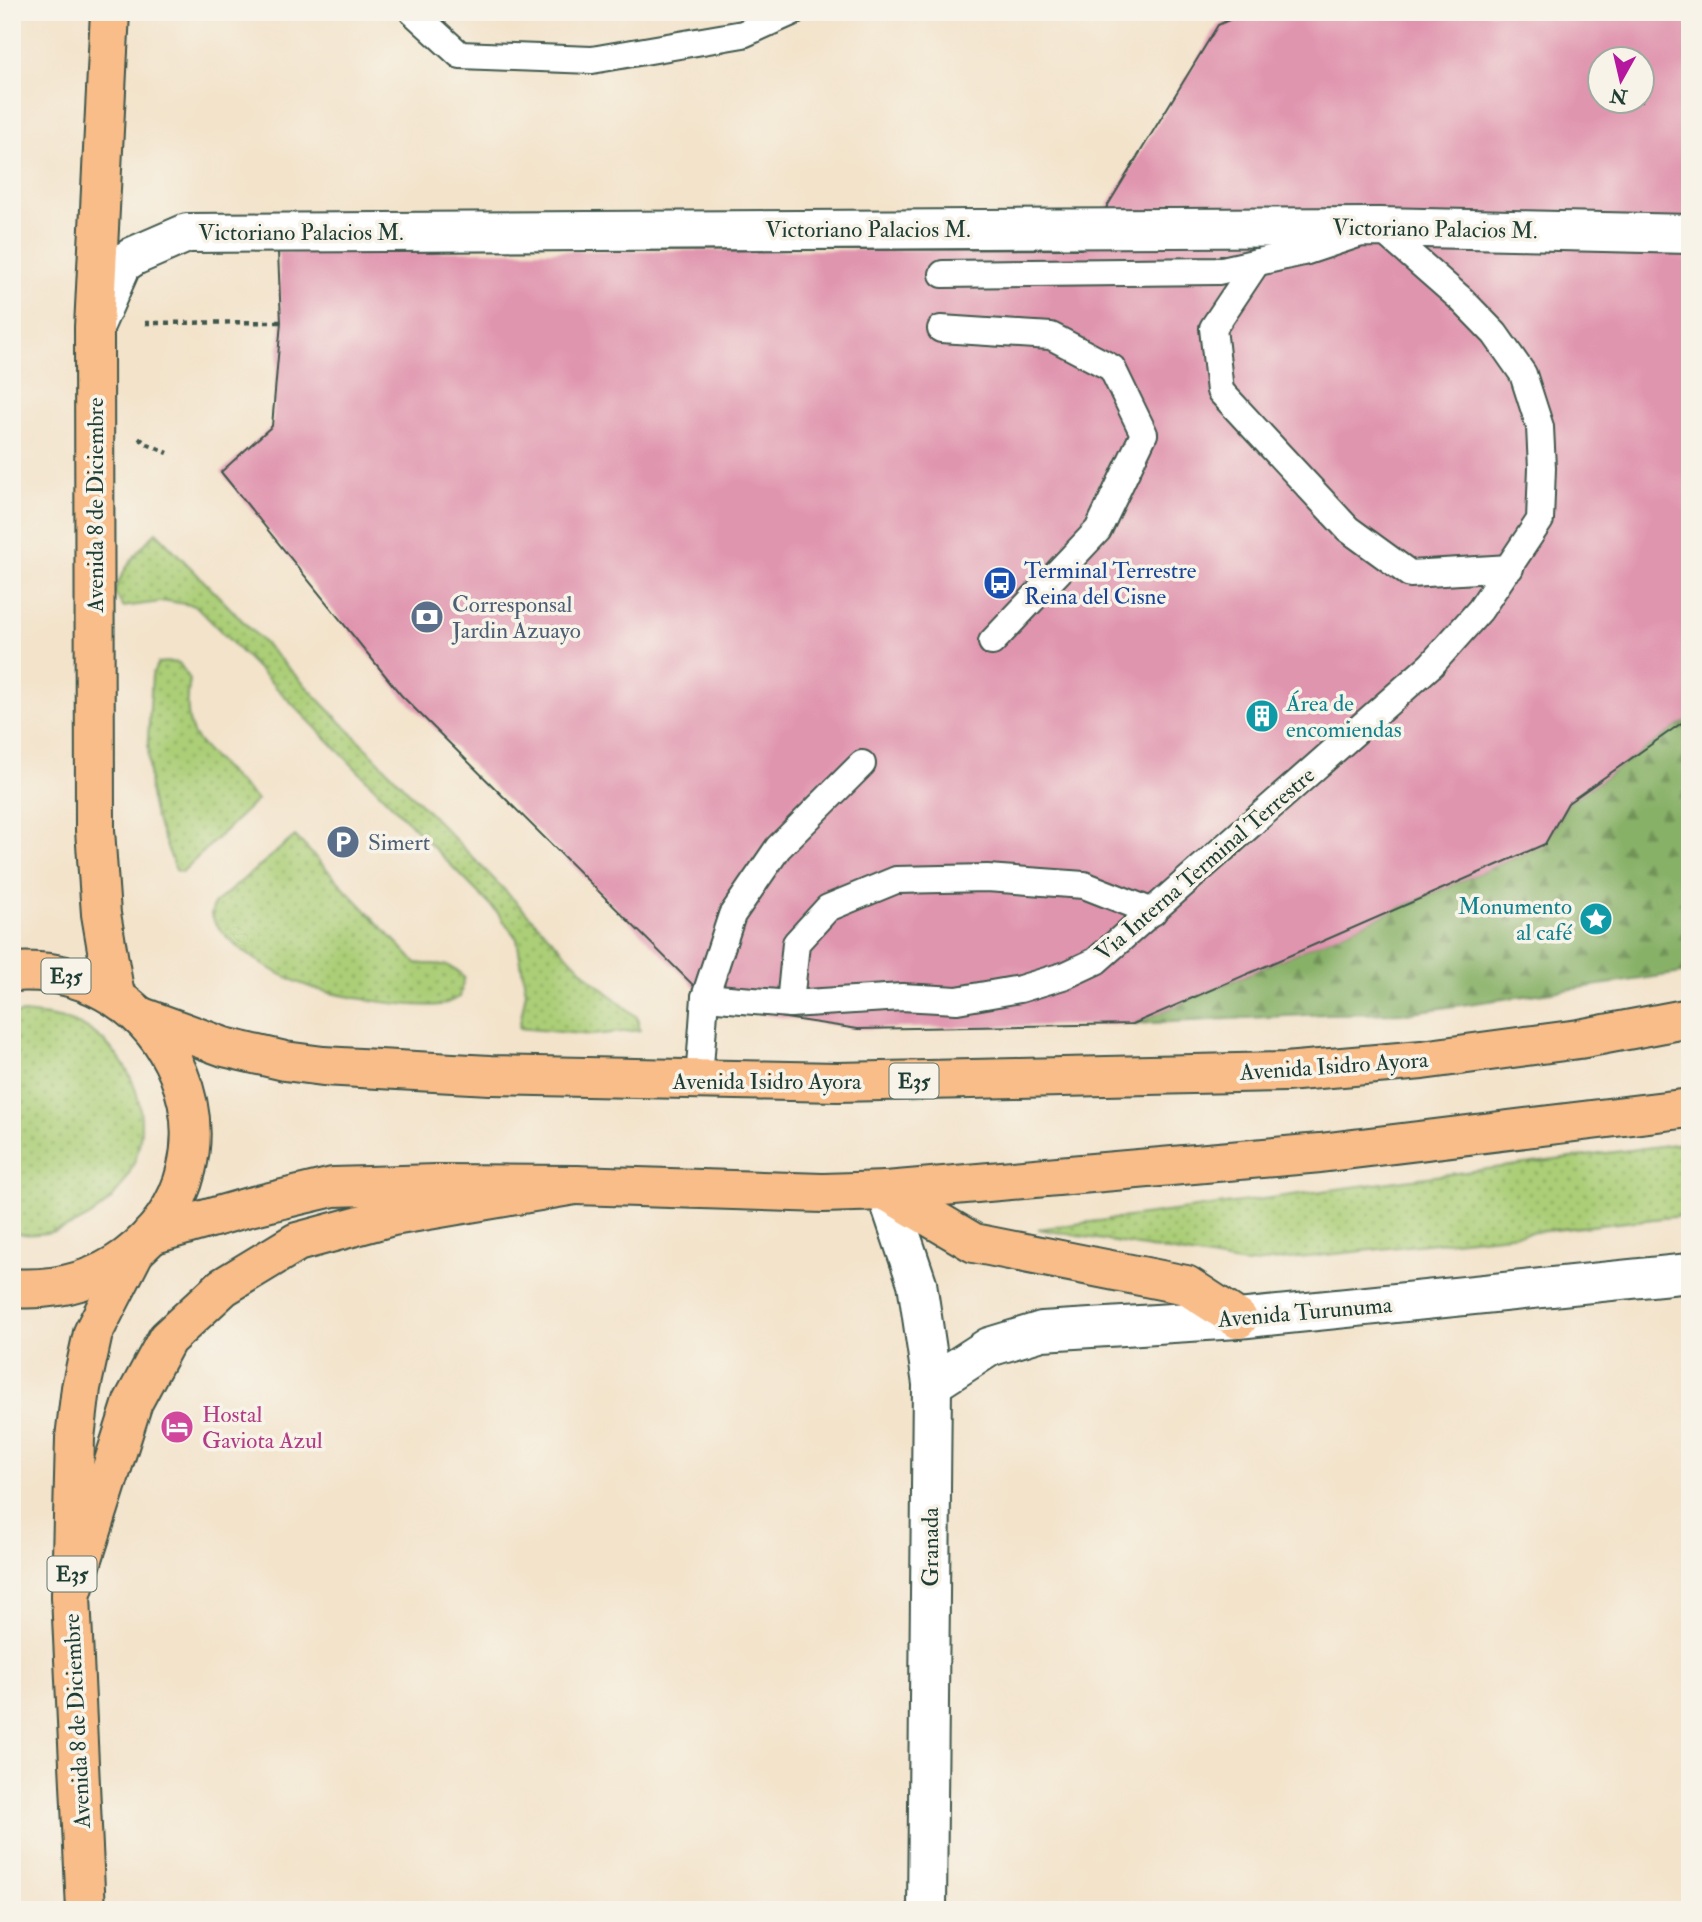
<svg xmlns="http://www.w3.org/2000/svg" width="1702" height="1922" viewBox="0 0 1702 1922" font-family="'IM FELL Double Pica',serif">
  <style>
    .forest { fill: url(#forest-firs); stroke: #54774e; stroke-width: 2 }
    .park { fill: url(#park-dots); stroke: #658656; stroke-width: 2 }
    .building { fill: #e095af; fill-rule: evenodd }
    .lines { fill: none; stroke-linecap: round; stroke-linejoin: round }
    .lane-casing { stroke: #3f564b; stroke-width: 30 }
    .street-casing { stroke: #3f564b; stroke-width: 42 }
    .primary-casing { stroke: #3f564b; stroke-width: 42 }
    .highway-casing { stroke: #3f564b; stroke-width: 42 }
    .path { stroke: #3f564b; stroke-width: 4.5; stroke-dasharray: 5 5; stroke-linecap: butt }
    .lane { stroke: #fff; stroke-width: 26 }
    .street { stroke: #fff; stroke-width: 38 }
    .primary { stroke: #f8bd89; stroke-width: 38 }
    .highway { stroke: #f8bd89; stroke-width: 38 }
    .labels { text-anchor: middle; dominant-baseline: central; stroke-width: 7; stroke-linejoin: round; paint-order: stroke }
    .shield { fill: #f7f3e8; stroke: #60746a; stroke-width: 2 }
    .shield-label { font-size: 21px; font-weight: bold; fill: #1f3d34 }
    .street-label { font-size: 23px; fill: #1f3d34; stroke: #f7f3e8 }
    .transit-label { font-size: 23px; fill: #164399; stroke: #f7f3e8; text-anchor: start }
    .service-label { font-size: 23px; fill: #4e5e75; stroke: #f7f3e8; text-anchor: start }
    .culture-label { font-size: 23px; fill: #0d838f; stroke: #f7f3e8; text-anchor: start }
    .hotel-label { font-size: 23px; fill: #b23c85; stroke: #f7f3e8; text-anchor: start }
  </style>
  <defs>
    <pattern id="forest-firs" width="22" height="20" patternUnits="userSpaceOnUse" patternTransform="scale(1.75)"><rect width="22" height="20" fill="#88b168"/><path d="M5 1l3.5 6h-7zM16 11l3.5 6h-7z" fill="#6f9156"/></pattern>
    <pattern id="park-dots" width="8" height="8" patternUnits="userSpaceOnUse" patternTransform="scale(1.75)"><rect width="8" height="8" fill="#abce77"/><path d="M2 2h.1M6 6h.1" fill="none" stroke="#8ba862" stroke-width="1.8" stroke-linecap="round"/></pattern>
  </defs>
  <rect width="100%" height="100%" fill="#f7f3e8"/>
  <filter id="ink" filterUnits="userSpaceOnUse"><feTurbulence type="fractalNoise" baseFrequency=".0143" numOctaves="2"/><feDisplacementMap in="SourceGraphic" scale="14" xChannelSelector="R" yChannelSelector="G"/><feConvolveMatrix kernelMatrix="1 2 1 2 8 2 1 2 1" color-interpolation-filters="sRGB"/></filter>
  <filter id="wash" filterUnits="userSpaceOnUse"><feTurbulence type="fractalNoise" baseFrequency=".00686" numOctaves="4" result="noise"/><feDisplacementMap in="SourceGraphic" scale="28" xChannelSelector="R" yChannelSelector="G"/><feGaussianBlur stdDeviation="1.57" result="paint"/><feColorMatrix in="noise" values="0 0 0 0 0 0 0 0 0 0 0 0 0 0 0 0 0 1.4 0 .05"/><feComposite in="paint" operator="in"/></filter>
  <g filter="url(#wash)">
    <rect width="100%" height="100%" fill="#f3e3cb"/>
    <!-- forest -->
    <path class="forest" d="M1690,717v255l-284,41 -81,1 -192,10 412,-180 23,-41z"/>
    <!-- park -->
    <g class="park">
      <path d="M156,532l435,447 46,38 3,13 -48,5 -73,-7 7,-36 -9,-53 -20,-27 -301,-306 -28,-5 -45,6 -9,-15c10,-25 24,-42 42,-60z"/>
      <path d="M169,662l10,1 11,16c-3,17 -4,38 3,54 4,12 52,55 64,67l-75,72 -6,-2 -21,-53 -5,-22 -2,-57 4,-63 6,-12z"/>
      <path d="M295,836l121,127c19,3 36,-3 48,15l-4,19c-7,3 -14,7 -20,8 -30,3 -101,-8 -130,-18 -30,-10 -86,-42 -99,-72l3,-11z"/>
      <path d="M23,1013c20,2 39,4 57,12 14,6 27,18 37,30 48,62 21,149 -52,173 -17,6 -36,8 -53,5v-218z"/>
      <path d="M1690,1142v73l-445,49 -207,-35z"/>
    </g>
    <g id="blocks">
      <!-- building -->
      <path class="building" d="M1246,12h444v705l-122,86 -23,41 -412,180 -275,5 -113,-17 -40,-15 -304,-302 -180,-223 51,-46 9,-104 -3,-70 803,-3 137,-224zM1600,60h42v42h-42z"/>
    </g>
  </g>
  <g filter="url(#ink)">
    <use href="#blocks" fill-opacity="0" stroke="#3f564b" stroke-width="2"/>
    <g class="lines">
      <defs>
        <g id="lane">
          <path d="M413,12l47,43 132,5 151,-26 49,-22"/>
          <path d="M1257,262l-44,66 7,63 128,138 62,45 100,-6"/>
          <path d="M941,329l110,7 61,32 32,66 -46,96 -106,112"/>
          <path d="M705,997l85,7 112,-7 55,3 63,-11 46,-14 30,-14 335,-296 49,-55 60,-90 2,-52 -2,-41 -17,-53 -28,-40 -34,-35 -82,-72 -72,24 -89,20 -275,3"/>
          <path d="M790,1004l6,-61 32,-35 68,-28 91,-2 97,7 69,27"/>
          <path d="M699,1081l6,-84 27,-82 46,-67 84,-84"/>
        </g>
        <g id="street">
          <path d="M95,325l27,-61 12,-8 53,-23 1192,-6 311,7"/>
          <path d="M886,1191l31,92 15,101 -5,526"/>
          <path d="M932,1384l57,-37 53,-16 196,-12 452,-46"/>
        </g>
        <g id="primary">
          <path d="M110,12l-16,315 1,503 6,84 14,82"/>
          <path d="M142,1017l82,30 61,14 38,5 167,9 348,7 447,-10 137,-12 157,-21 111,-21"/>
          <path d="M886,1191l88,52 212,42 52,34"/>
          <path d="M151,1235l98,-28 84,-20 103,-3 139,1 248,8 63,-2 434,-38 370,-45"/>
        </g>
        <g id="highway">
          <path d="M12,972c160,-12 245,187 115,285 -34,25 -73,34 -115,31"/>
          <path d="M71,1596l62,-194 34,-63 56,-52 74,-45 96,-26 182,-31"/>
          <path d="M86,1910l-15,-314 4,-158 6,-50 12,-55 42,-82"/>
        </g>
      </defs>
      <!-- lane casing -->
      <use href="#lane" class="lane-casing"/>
      <!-- street casing -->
      <use href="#street" class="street-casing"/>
      <!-- primary casing -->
      <use href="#primary" class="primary-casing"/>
      <!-- highway casing -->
      <use href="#highway" class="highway-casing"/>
      <!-- path -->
      <g class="path">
        <path d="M145,323l136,-1"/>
        <path d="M139,438l8,6 21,9"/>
      </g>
      <!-- lane -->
      <use href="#lane" class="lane"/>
      <!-- street -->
      <use href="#street" class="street"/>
      <!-- primary -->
      <use href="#primary" class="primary"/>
      <!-- highway -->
      <use href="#highway" class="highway"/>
    </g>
  </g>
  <!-- icons -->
  <defs>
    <symbol id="bus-disc" viewBox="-11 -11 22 22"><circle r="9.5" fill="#1a4fb4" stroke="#f7f3e8"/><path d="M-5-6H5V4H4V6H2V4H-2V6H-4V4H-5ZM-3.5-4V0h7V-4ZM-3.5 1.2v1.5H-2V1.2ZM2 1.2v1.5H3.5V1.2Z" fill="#fff"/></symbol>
    <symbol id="bank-disc" viewBox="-11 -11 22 22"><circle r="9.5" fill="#5c6f8a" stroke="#f7f3e8"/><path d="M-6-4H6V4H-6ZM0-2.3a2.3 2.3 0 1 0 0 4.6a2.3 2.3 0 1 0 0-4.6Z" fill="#fff"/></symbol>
    <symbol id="building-disc" viewBox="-11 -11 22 22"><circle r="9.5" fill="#0f9aa8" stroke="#f7f3e8"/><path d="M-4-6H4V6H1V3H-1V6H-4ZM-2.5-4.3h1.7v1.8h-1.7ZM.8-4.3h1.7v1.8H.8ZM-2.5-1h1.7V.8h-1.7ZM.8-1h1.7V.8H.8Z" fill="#fff"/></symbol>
    <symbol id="parking-disc" viewBox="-11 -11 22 22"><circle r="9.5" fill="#5c6f8a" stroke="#f7f3e8"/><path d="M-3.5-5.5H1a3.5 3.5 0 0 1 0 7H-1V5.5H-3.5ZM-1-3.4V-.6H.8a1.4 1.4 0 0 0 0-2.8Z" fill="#fff"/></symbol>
    <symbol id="sight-disc" viewBox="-11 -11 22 22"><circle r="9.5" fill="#0f9aa8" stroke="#f7f3e8"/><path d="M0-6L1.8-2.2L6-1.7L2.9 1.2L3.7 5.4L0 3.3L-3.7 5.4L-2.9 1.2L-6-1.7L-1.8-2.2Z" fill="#fff"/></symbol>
    <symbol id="hotel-disc" viewBox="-11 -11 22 22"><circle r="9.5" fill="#d1479c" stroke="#f7f3e8"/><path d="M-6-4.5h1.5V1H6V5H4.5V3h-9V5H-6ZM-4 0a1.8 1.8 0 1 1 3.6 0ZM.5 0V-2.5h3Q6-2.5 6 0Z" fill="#fff"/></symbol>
  </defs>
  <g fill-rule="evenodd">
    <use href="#bus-disc" x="981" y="564" width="38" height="38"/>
    <use href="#bank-disc" x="408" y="598" width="38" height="38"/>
    <use href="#building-disc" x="1243" y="697" width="38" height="38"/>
    <use href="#parking-disc" x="324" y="823" width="38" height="38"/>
    <use href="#sight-disc" x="1577" y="900" width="38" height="38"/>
    <use href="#hotel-disc" x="158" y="1408" width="38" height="38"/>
  </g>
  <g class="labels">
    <!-- shield labels -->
    <g class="shield">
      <rect x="41.5" y="958.5" width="49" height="35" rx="5"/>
      <rect x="889.5" y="1063.5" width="49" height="35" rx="5"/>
      <rect x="47.5" y="1556.5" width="49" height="35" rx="5"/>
    </g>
    <g class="shield-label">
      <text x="66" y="976">E35</text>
      <text x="914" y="1081">E35</text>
      <text x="72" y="1574">E35</text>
    </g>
    <!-- street labels -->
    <g class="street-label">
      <text x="868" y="229">Victoriano Palacios M.</text>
      <text transform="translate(1435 229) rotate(1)">Victoriano Palacios M.</text>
      <text x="301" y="232">Victoriano Palacios M.</text>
      <text transform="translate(95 505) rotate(-90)">Avenida 8 de Diciembre</text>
      <text transform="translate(1205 864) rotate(-41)">Via Interna Terminal Terrestre</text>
      <text transform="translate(1334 1066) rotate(-4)">Avenida Isidro Ayora</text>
      <text x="767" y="1081">Avenida Isidro Ayora</text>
      <text transform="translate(1305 1312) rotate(-5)">Avenida Turunuma</text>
      <text transform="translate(930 1547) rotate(-90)">Granada</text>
      <text transform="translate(77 1721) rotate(-93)">Avenida 8 de Diciembre</text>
    </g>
    <!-- transit labels -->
    <g class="transit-label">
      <text x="1024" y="570">Terminal Terrestre<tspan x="1024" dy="26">Reina del Cisne</tspan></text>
    </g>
    <!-- service labels -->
    <g class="service-label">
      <text x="452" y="604">Corresponsal<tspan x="452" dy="26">Jardin Azuayo</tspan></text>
      <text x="368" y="842">Simert</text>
    </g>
    <!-- culture labels -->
    <g class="culture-label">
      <text x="1286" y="703">Área de<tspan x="1286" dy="26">encomiendas</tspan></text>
      <text x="1572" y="906" text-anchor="end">Monumento<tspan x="1572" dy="26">al café</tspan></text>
    </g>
    <!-- hotel labels -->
    <g class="hotel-label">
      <text x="202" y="1414">Hostal<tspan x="202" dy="26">Gaviota Azul</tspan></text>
    </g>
  </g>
  <!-- margin -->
  <rect width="1702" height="1922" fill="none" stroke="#f7f3e8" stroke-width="42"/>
  <!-- north arrow -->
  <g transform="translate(1621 80) rotate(188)"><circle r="33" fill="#f7f3e8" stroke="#a1aaa0" stroke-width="2"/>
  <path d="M0-5L12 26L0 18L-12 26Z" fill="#b5179e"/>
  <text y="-10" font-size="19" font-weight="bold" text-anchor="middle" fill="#1f3d34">N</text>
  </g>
</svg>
